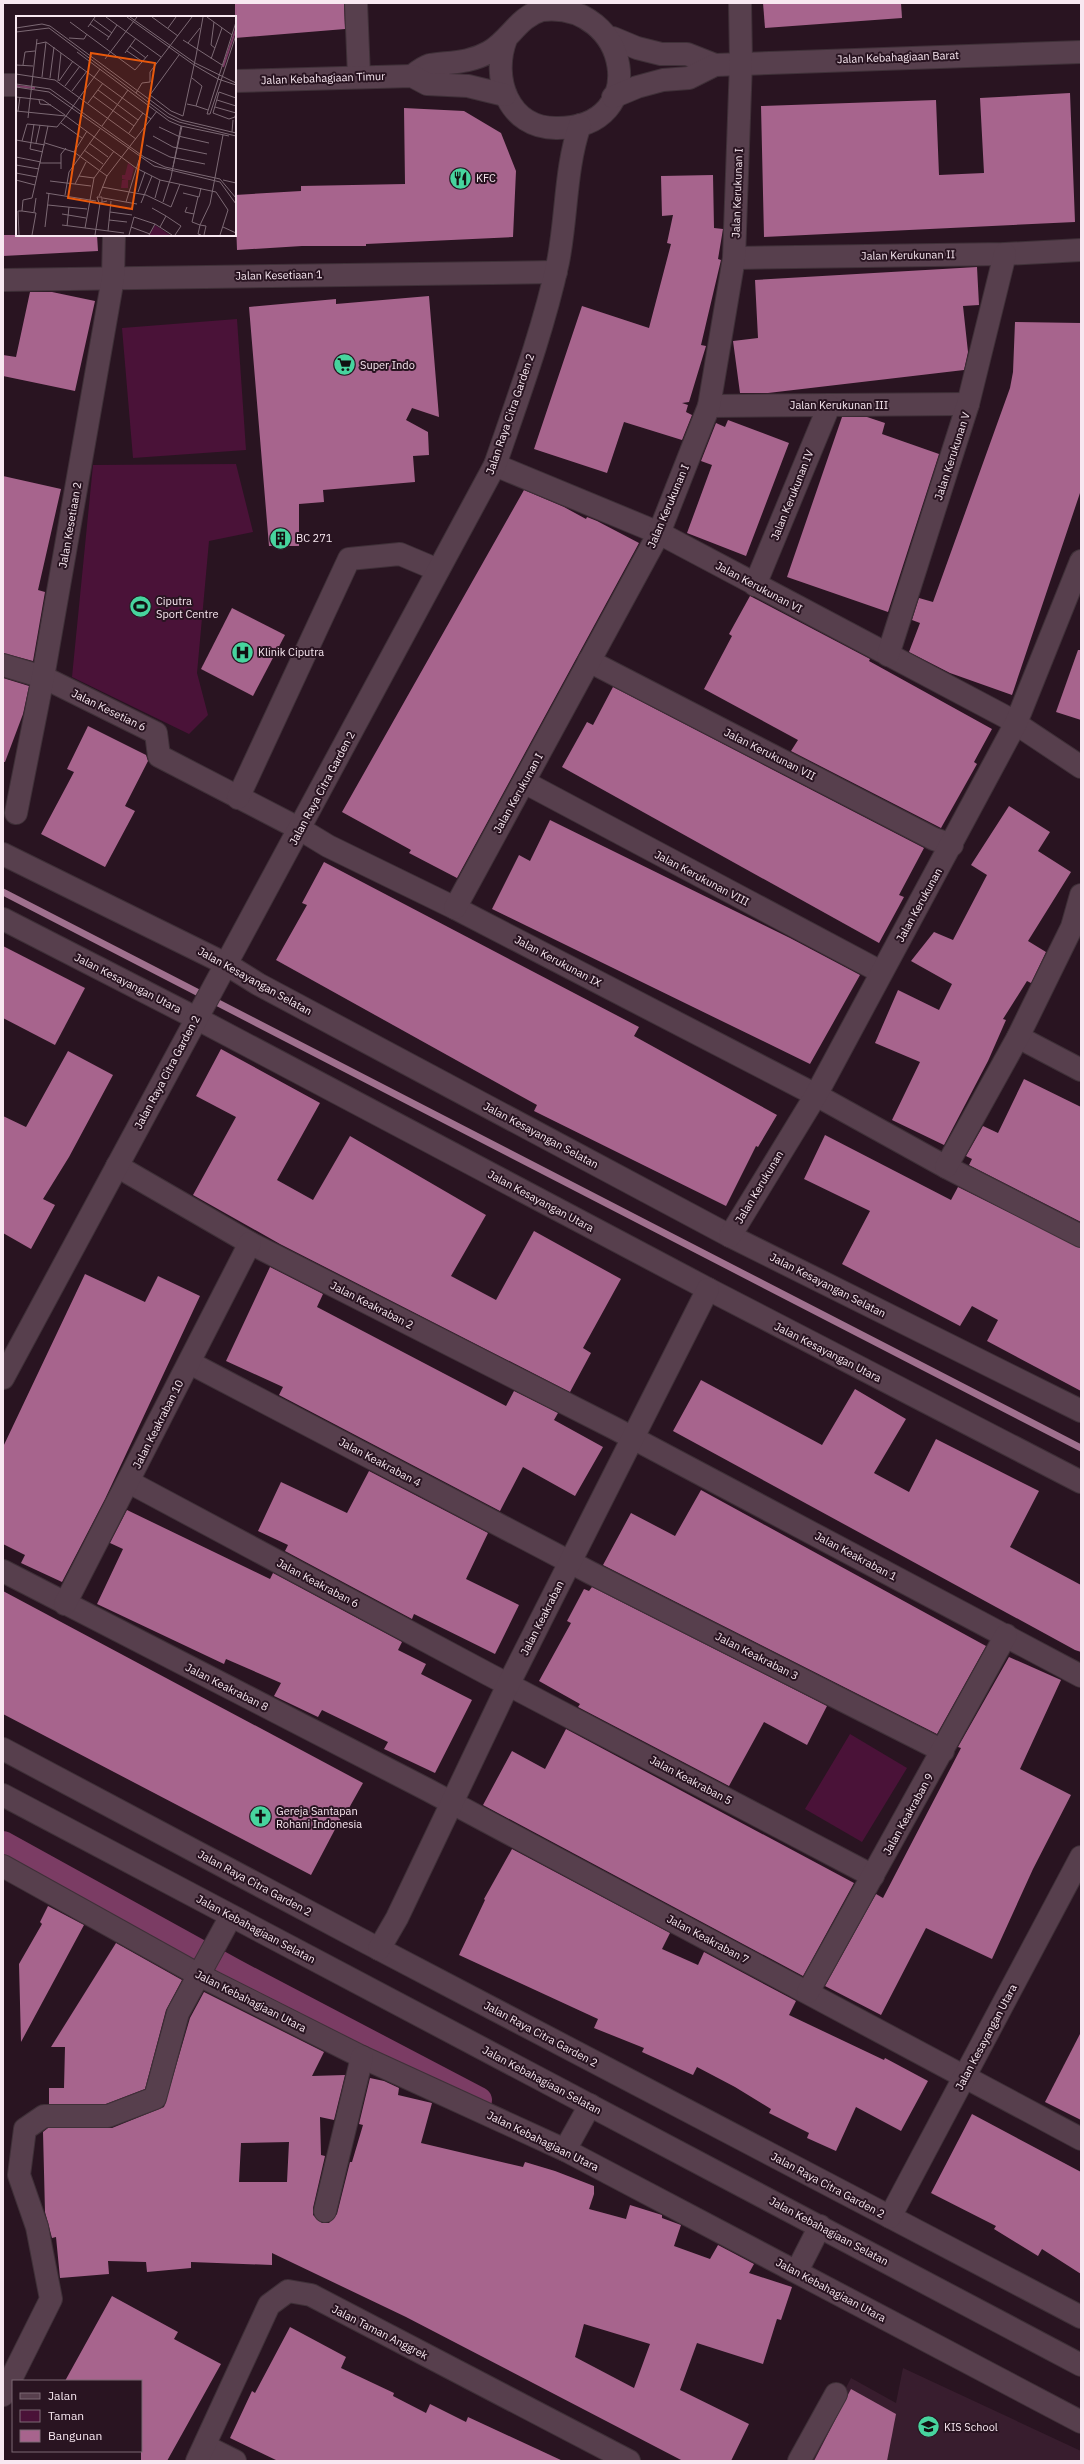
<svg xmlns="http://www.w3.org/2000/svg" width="1084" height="2464" viewBox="0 0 1084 2464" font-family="'IBM Plex Sans',sans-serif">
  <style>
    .built { fill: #381d2e }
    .green { fill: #4a1238 }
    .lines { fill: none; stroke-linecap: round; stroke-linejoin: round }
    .stream { stroke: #a0708e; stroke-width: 7 }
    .canal { stroke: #7b3c64; stroke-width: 26 }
    .building { fill: #a7648d; fill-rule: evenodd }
    .minor-casing { stroke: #3f3038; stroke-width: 24 }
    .minor { stroke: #573f4d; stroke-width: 22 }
    .labels { text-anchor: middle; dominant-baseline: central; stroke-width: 4; stroke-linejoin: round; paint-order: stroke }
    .street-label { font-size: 11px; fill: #f8e8f1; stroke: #291421 }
    .poi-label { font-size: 11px; fill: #f8e8f1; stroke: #291421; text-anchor: start }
    .inset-river { fill: none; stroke: #7b3c64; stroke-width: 2 }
    .inset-road { fill: none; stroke: #7c6974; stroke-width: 1 }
    .view { fill: #e8590c; fill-opacity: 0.15; stroke: #e8590c; stroke-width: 2 }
    .inset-edge { fill: none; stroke: #f8e8f1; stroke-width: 2 }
  </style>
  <rect width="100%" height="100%" fill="#291421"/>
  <!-- built -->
  <path class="built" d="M903,2368l178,83v10h-273l43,-83 45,25z"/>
  <!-- green -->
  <g class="green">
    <path d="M237,319l9,131 -113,8 -11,-130z"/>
    <path d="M236,464l17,68 -44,9 -12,132 11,42 -19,19 -117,-57 21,-212z"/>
    <path d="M850,1734l57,34 -45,74 -57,-33z"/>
  </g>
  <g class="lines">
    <!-- stream -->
    <path class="stream" d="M3,892l1078,556"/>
    <!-- canal -->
    <path class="canal" d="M3,1844l230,127 246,129"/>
  </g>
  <!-- building -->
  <g class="building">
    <path d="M235,3h109l1,26 -110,9z"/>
    <path d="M763,3h138l1,15 -137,10z"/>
    <path d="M1070,93l5,129 -311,15 -3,-131 175,-6 3,75 45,-2 -4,-75z"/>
    <path d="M404,108l60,3 37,22 15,38 -3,66 -147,7v2h-64l-65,4 -2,-55 66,-4v-5l104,-2z"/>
    <path d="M713,175l1,53 9,1 -5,30 3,1 -20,85 5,1 -17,56 -7,1 6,2 -2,7 6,3 -10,25 -58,-18 -17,51 -73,-24 48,-143 67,22 22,-84 -4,-1 6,-28 -11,1 -1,-40z"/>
    <path d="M3,235h94l1,16 -95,5z"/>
    <path d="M977,267l2,38 -16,1 5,46 -4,18 -196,23h-28l-7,-52 25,-3 -3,-58z"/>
    <path d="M30,292h22l43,9 -20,90 -72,-15v-21l13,2z"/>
    <path d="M429,296l10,121 -27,-9 -6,12 22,12 1,23 -16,1 2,26 -92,8 1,12 -25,2v42h-30l-20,-239 87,-8v5z"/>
    <path d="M1015,322l66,1v167l-69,205 -62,-22 -41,-21 11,-29 -8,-3 7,-22 14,4 77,-214 3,-16z"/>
    <path d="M842,417h25l18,6 -3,11 57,20 -51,158 -101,-35z"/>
    <path d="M728,420l61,23 -43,113 -59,-23 25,-68 -11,-4 15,-38 9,4z"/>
    <path d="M3,476l58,13 -23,101 7,2 -12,69 -30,-8z"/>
    <path d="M524,490l40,17 22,12 1,-2 10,4 42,22 -182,335 -48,-25 2,-3 -69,-38z"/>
    <path d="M750,596l120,63 -1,2 123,68 -18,33 3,2 -36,64 -150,-77 7,-11 -94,-51 28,-53 -3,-2z"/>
    <path d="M232,608l53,27 -32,61 -52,-27z"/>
    <path d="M1078,650h3v70l-25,-8z"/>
    <path d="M3,678l26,8 -6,28 -18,48h-2z"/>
    <path d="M613,687l311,161 -25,47 5,2 -25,46 -317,-176 25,-45 6,3z"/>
    <path d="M88,726l58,29 2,6 -23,45 10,5 -30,56 -64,-33 33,-62 -7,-3z"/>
    <path d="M1009,806l41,26 -12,19 33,21 -43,69 18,11 -15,31 -4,-2 -24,38 3,1 -18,41 -44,84 -52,-25 28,-58 -45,-19 23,-53 41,20 13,-26 -41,-23 23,-29 19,8 34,-65 -16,-10z"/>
    <path d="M550,820l240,118 70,37 -50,89 -318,-155 27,-54 11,6z"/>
    <path d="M324,862l315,165 -5,9 143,79 -19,32 -2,-1 -30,60 -192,-95 3,-6 -261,-145 31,-55 -5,-2z"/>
    <path d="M3,946l82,42 -30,57 -52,-27z"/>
    <path d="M221,1049l99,54 -43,77 36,20 37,-64 136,79 -35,61 45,24 38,-69 87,48 -38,69 8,5 -21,39 -290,-148 -87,-49 43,-78 -40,-21z"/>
    <path d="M68,1051l45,24 -44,82 -26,42 12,6 -24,44 -28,-16v-117l23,11z"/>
    <path d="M1024,1079l57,28v115l-112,-57 3,-6 -6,-3 17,-30 15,7z"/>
    <path d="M825,1135l126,65 7,-13 123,61v143l-94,-50 11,-21 -26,-14 -12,20 -118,-62 28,-53 -66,-32z"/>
    <path d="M270,1267l53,27 -6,13 189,99 8,-15 44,22 -4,7 49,27 -28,49 -52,-29 -23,44 -221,-116 4,-8 -57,-26z"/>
    <path d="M85,1274l60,28 13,-26 42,20 -95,203 -43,83 -41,-19 4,-8 -22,-11v-97z"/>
    <path d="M701,1380l121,65 33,-56 51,30 -32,54 35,19 27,-53 103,52 -29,56 71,38v67l-6,-2 -402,-219z"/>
    <path d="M369,1471l119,62 -22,46 53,26 -24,49 -81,-40 -2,5 -127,-68 3,-6 -30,-14 23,-49 66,31z"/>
    <path d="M701,1490l285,156 -49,88 -334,-169 28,-52 44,23z"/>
    <path d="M127,1510l143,69 3,-6 129,69 -4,8 28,14 -5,10 51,26 -37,73 -51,-24 4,-7 -66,-32 -4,7 -44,-21 7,-13 -55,-24 -2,5 -127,-60 26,-55 -13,-6z"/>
    <path d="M592,1587l235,119 -20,39 -43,-23 -35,64 -151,-79 2,-3 -41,-23 32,-58 -4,-2 17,-32 5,2z"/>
    <path d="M3,1591l360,192 -19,34 -2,-1 -31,59 -308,-161z"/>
    <path d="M1009,1657l52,23 -41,89 51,26 -38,74 -41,90 -66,-31 -45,87 -56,-29 51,-92 7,4 78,-150 -3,-1z"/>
    <path d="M566,1729l288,154 -51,93 -320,-171 29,-54 33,18z"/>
    <path d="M512,1849l158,84 -8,16 36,16 6,-13 92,49 -7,14 95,45 1,-2 43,23 -27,50 -45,-24 -20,44 -29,-13 2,-5 -40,-20 2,-4 -36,-22 -38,-20 -4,8 -51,-23 2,-4 -50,-20 4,-9 -139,-64 26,-55 -1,-1z"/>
    <path d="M48,1906l36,19 -63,117 -2,-78 23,-40 -2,-2z"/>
    <path d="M116,1943l66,37 -16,30 -21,79 -39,15h-57v-16h15l1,-41h-14z"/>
    <path d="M204,1992l120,60 -12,24 33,-1 -11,45 -14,-3 1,38 4,1 -12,52v7l9,8h7l8,-9 13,-52h2l11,-37 -4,-1 11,-46 14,3 15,7 -1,7 34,8 -11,40 102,24 2,-5 30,9 39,15v8l-5,15 37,10 4,-14 32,10v3l19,7 -7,21 36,13 8,-14 36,19 -5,9 43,14 -11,33 -4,-1 -14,45 -66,-21 -17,47 69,34 -18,37h-48l-277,-144 -134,-64v12l-81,-3v6l-44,4 -1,-10 -38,-1 1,13 -49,4 -4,-41 -4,1 -7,-26 -2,-80 5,-4h64l52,-21 26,-89zM289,2142l-2,40h-48l2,-39zM584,2324l66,20 -16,44 -59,-31z"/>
    <path d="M1081,2032v88l-36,-18z"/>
    <path d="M972,2114l109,58v102l-39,-25 -4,7 -44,-27 2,-3 -65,-33z"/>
    <path d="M112,2296l66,36 -4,7 47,25 -54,97h-26v-80h-76z"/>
    <path d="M290,2327l56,30 -5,11 53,25 -1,3 33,17 4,-9 36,18 2,-5 95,44h-285l-48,-23 22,-47 3,2z"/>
    <path d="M851,2389l45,25 -9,47h-73z"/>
  </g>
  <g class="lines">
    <defs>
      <g id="minor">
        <path d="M356,3l3,73"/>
        <path d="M613,38l24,10 24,6h26l28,11"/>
        <path d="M412,76c5,-4 12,-9 18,-11 20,-3 40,-2 59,-13 21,-12 29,-35 53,-42 87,-10 112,119 14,118 -48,0 -65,-50 -50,-89"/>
        <path d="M235,81l177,-5 15,8 41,2 37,9"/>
        <path d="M3,85h14"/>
        <path d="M613,97l24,-10 26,-7 26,-2 26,-13 366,-13"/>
        <path d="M734,258l271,-4 76,-4"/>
        <path d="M3,280l553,-8"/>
        <path d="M709,406l259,-2"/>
        <path d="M495,465l164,68 347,184 75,50"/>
        <path d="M755,585l74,-179"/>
        <path d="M888,655l80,-251 37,-150"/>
        <path d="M589,661l345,178 18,6"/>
        <path d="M3,665l40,12 113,56 3,23 141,73 28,17 127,62 361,187 130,72 135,69"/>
        <path d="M524,782l357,190"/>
        <path d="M238,798l111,-239 51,-5 38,16"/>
        <path d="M16,813l27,-136 70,-399 1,-43"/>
        <path d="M3,854l223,110 32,20 472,252 351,175"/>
        <path d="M455,908l204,-375 50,-127 25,-148 7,-196 -1,-59"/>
        <path d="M3,919l193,99 512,271 373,193"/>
        <path d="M1018,1037l63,33"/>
        <path d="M117,1166l133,77 364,185 467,248"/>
        <path d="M946,1167l72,-130 54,-110 9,-32"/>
        <path d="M730,1236l86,-141 200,-372 65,-162"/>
        <path d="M190,1363l401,210 352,178"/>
        <path d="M3,1378l492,-913c23,-67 48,-134 63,-203 9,-45 7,-94 22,-137"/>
        <path d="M129,1482l359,192 385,202"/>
        <path d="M3,1571l425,219 653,349"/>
        <path d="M65,1604l185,-361"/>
        <path d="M3,1749l357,190 721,378"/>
        <path d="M3,1795l1078,570"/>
        <path d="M3,1866l196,109 163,82 203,93 516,272"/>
        <path d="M379,1949l18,-31 111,-233 200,-396"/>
        <path d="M808,1992l198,-357"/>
        <path d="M565,2150l25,-45"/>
        <path d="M325,2211l37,-154"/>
        <path d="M890,2217l191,-360"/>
        <path d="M797,2271l23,-45"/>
        <path d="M3,2395l48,-96 -14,-72 -18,-52 6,-46 19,-13h64l47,-18 23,-85 53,-97"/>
        <path d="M205,2446l30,15"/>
        <path d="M197,2461l72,-156 19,-14 23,4 318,166"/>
        <path d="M799,2461l37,-67"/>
      </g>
    </defs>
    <!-- minor casing -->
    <use href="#minor" class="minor-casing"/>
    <!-- minor -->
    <use href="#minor" class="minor"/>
  </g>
  <!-- icons -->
  <defs>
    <symbol id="restaurant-disc" viewBox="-11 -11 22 22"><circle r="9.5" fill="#47d49e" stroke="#291421"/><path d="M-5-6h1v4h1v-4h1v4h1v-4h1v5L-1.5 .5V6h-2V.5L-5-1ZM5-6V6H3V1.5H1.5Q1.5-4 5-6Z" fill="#111"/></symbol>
    <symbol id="supermarket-disc" viewBox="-11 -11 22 22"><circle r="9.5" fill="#47d49e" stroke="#291421"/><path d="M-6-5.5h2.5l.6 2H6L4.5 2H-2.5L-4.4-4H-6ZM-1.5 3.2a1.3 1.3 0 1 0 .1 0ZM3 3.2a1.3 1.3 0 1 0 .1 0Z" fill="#111"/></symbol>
    <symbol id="building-disc" viewBox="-11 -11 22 22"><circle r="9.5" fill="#47d49e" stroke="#291421"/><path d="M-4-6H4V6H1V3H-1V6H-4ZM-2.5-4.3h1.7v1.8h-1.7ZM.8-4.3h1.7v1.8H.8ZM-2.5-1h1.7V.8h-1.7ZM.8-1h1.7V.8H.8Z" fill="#111"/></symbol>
    <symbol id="stadium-disc" viewBox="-11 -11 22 22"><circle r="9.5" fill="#47d49e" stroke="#291421"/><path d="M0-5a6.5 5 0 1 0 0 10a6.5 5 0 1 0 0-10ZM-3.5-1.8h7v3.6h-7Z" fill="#111"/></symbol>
    <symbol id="hospital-disc" viewBox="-11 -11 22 22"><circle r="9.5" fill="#47d49e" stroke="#291421"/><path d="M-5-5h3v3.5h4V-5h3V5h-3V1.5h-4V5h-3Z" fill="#111"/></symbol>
    <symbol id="church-disc" viewBox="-11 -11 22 22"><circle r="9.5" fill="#47d49e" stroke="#291421"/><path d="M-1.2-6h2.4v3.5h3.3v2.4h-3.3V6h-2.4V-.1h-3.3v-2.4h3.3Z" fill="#111"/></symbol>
    <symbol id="school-disc" viewBox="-11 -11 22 22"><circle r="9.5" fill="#47d49e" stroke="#291421"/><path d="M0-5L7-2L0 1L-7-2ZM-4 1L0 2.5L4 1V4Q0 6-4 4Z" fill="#111"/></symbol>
  </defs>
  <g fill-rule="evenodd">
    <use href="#restaurant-disc" x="448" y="166" width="25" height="25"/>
    <use href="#supermarket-disc" x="332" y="352" width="25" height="25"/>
    <use href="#building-disc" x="268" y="526" width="25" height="25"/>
    <use href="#stadium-disc" x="128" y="594" width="25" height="25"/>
    <use href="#hospital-disc" x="230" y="640" width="25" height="25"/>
    <use href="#church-disc" x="248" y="1804" width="25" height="25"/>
    <use href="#school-disc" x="916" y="2414" width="25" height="25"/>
  </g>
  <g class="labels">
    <!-- street labels -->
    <g class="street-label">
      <text transform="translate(898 57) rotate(-2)">Jalan Kebahagiaan Barat</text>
      <text transform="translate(323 78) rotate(-2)">Jalan Kebahagiaan Timur</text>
      <text transform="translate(737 193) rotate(-88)">Jalan Kerukunan I</text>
      <text transform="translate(908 255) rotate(-1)">Jalan Kerukunan II</text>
      <text transform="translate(279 275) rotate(-1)">Jalan Kesetiaan 1</text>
      <text x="839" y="405">Jalan Kerukunan III</text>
      <text transform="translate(510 414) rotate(-71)">Jalan Raya Citra Garden 2</text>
      <text transform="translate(952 456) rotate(-72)">Jalan Kerukunan V</text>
      <text transform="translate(792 495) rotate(-68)">Jalan Kerukunan IV</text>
      <text transform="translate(668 506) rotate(-67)">Jalan Kerukunan I</text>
      <text transform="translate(70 525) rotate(-80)">Jalan Kesetiaan 2</text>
      <text transform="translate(759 587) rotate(28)">Jalan Kerukunan VI</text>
      <text transform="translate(109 710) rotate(26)">Jalan Kesetian 6</text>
      <text transform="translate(770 754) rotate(27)">Jalan Kerukunan VII</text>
      <text transform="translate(322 788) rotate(-62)">Jalan Raya Citra Garden 2</text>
      <text transform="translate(518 793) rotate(-61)">Jalan Kerukunan I</text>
      <text transform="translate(702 878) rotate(28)">Jalan Kerukunan VIII</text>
      <text transform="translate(919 905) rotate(-61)">Jalan Kerukunan</text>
      <text transform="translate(558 961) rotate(28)">Jalan Kerukunan IX</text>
      <text transform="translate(255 981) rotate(29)">Jalan Kesayangan Selatan</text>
      <text transform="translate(128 983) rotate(27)">Jalan Kesayangan Utara</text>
      <text transform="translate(167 1072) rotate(-62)">Jalan Raya Citra Garden 2</text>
      <text transform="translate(541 1135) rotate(28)">Jalan Kesayangan Selatan</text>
      <text transform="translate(759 1187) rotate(-59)">Jalan Kerukunan</text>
      <text transform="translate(541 1201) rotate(28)">Jalan Kesayangan Utara</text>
      <text transform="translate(828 1285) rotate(27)">Jalan Kesayangan Selatan</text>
      <text transform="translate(372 1305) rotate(27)">Jalan Keakraban 2</text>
      <text transform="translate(828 1352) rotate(27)">Jalan Kesayangan Utara</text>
      <text transform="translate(158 1424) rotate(-63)">Jalan Keakraban 10</text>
      <text transform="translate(380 1462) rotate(28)">Jalan Keakraban 4</text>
      <text transform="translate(856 1556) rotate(28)">Jalan Keakraban 1</text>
      <text transform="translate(318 1583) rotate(28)">Jalan Keakraban 6</text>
      <text transform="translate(542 1618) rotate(-63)">Jalan Keakraban</text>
      <text transform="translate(757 1656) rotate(27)">Jalan Keakraban 3</text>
      <text transform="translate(227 1687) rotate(27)">Jalan Keakraban 8</text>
      <text transform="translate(691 1780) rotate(28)">Jalan Keakraban 5</text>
      <text transform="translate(908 1814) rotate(-61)">Jalan Keakraban 9</text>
      <text transform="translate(255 1883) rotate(28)">Jalan Raya Citra Garden 2</text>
      <text transform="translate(256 1929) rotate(28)">Jalan Kebahagiaan Selatan</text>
      <text transform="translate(708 1939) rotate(28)">Jalan Keakraban 7</text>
      <text transform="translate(251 2001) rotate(27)">Jalan Kebahagiaan Utara</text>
      <text transform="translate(541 2034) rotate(28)">Jalan Raya Citra Garden 2</text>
      <text transform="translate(986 2037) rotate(-62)">Jalan Kesayangan Utara</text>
      <text transform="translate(542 2080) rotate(28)">Jalan Kebahagiaan Selatan</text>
      <text transform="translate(543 2141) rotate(26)">Jalan Kebahagiaan Utara</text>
      <text transform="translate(828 2185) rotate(28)">Jalan Raya Citra Garden 2</text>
      <text transform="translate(829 2231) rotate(28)">Jalan Kebahagiaan Selatan</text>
      <text transform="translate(831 2290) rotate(28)">Jalan Kebahagiaan Utara</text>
      <text transform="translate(380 2332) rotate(27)">Jalan Taman Anggrek</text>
    </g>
    <!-- poi labels -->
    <g class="poi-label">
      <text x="476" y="178">KFC</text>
      <text x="360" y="365">Super Indo</text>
      <text x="296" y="538">BC 271</text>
      <text x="156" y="601">Ciputra<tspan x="156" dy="13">Sport Centre</tspan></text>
      <text x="258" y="652">Klinik Ciputra</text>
      <text x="276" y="1811">Gereja Santapan<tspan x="276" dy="13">Rohani Indonesia</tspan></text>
      <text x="944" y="2427">KIS School</text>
    </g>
  </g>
  <!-- overview -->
  <g transform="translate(16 16)">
    <rect width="220" height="220" fill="#291421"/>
    <path d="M112,147l6,5 -3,12h-3v8h-7l1,-8h4l-4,-1v-4h3zM139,209l15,10h-21z" fill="#4a1238"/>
    <path class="inset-river" d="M207,51l13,-38M0,70l19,2"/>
    <path class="inset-road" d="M90,1l55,40M111,1l67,48 24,14 18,6M114,1l65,46 41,20M136,1l26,19M191,1l25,18M77,3l19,14M54,6l65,48 13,-15M198,6l-3,23 4,3M74,8l19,13M72,11l7,-10M0,12l26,-4 8,2 119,88 12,6 55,13M152,12l8,-11M0,16l33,-4 119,89 11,5 57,14M53,22l15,1 3,-5M91,24l10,-15M167,24l39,25M172,27l12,-15M20,28l10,-2 105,77M114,30l16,12M111,35l16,11M61,36l92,69 12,5 48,10M109,37l11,-15M163,39l-29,40 21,16 12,5 13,-60M180,40l7,-39M89,43l32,-42M195,43l11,-31M0,49l17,1M7,49l2,-13 10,-1M0,58l39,6 81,59M26,61l4,-35M34,62l4,-31M42,65l3,-28M43,65l14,-20M0,68l34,5 94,68 21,10 55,12 16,19M49,70l15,-20M0,71l33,5 105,74 66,16 16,22M82,74l40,30M56,75l15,-20M203,76l-6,21 16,6 6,-2 1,-5M203,76l17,6M120,77l6,-10 8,-1v-10l42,-55M77,80l41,30M0,81l27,3 22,15M23,84l1,4 11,1M201,84l19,6M72,87l15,-20M171,88l9,2 6,-20 -10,-8M180,90l12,4M199,91l21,6M0,95l50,5 34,-47M2,95l2,-14M191,98l29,-92M191,98h3l26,-79M12,102l9,-79M45,107l21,15M18,108l-4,25 13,3M86,110l26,-36M143,111l19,9 31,7M216,116l1,-12M113,117l14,-20M137,120l20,11 34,7M0,124l29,5M6,125l5,-17 30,3 9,-11 70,52 24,12 56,12 12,18 -8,25M20,127l4,-18M29,127l29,9 33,24M73,127l19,14M130,129l24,12 35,7M68,134l19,14M58,136l13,-21M0,141l25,5M24,147h21v6M45,147v-9l5,-6M0,149l23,4M157,151l9,-41M0,157l21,4M63,160l15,2M0,164l19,5 13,-59M207,164l13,3M34,165l41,5M59,168l11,-22M86,171l44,8 25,12 9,-23M122,176l7,-20M30,177l50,8M167,177l16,4 2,-9M49,179l4,-23 31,-43M83,180l8,-20 50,-65M182,181l-6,25 8,3 -2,9 3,1M87,182l34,6M139,182l5,-18M86,186v-5h-5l2,6 8,-2M110,186l13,-42M147,186l8,-25 10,-51M125,187l11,-27M32,189l39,4M171,191l-2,5 9,2M136,192l14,8M6,195l14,2 -4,22M6,195l1,-11 9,-2 3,-13M18,196l2,-14M94,196l22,3M46,198l24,4M93,204l18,2M46,209l62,8M51,210l2,-19M29,211l4,-34M115,211l19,7M144,211l6,-11 15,10 -6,9M207,211l13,6M69,212l9,-50 20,-27M92,215l3,-30M3,219l-1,-24h4M79,219l5,-32M113,219l5,-18 21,7 17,11M133,219l6,-11M188,219l2,-9 -6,-1 10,-21 13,-69"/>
    <path class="view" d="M75,37l64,10 -23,146 -64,-11z"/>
    <rect width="220" height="220" class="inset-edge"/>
  </g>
  <!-- border -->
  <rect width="1084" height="2464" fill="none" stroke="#f8e8f1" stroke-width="8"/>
  <!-- legend -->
  <rect x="12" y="2380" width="130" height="72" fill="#291421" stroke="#7c6974"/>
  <rect x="20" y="2393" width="20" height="6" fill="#573f4d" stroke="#7c6974"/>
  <text x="48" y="2400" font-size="12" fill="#f8e8f1">Jalan</text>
  <rect x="20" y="2410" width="20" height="12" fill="#4a1238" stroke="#7c6974"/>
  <text x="48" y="2420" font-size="12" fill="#f8e8f1">Taman</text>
  <rect x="20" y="2430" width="20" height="12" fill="#a7648d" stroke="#7c6974"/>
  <text x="48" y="2440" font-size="12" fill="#f8e8f1">Bangunan</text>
</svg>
